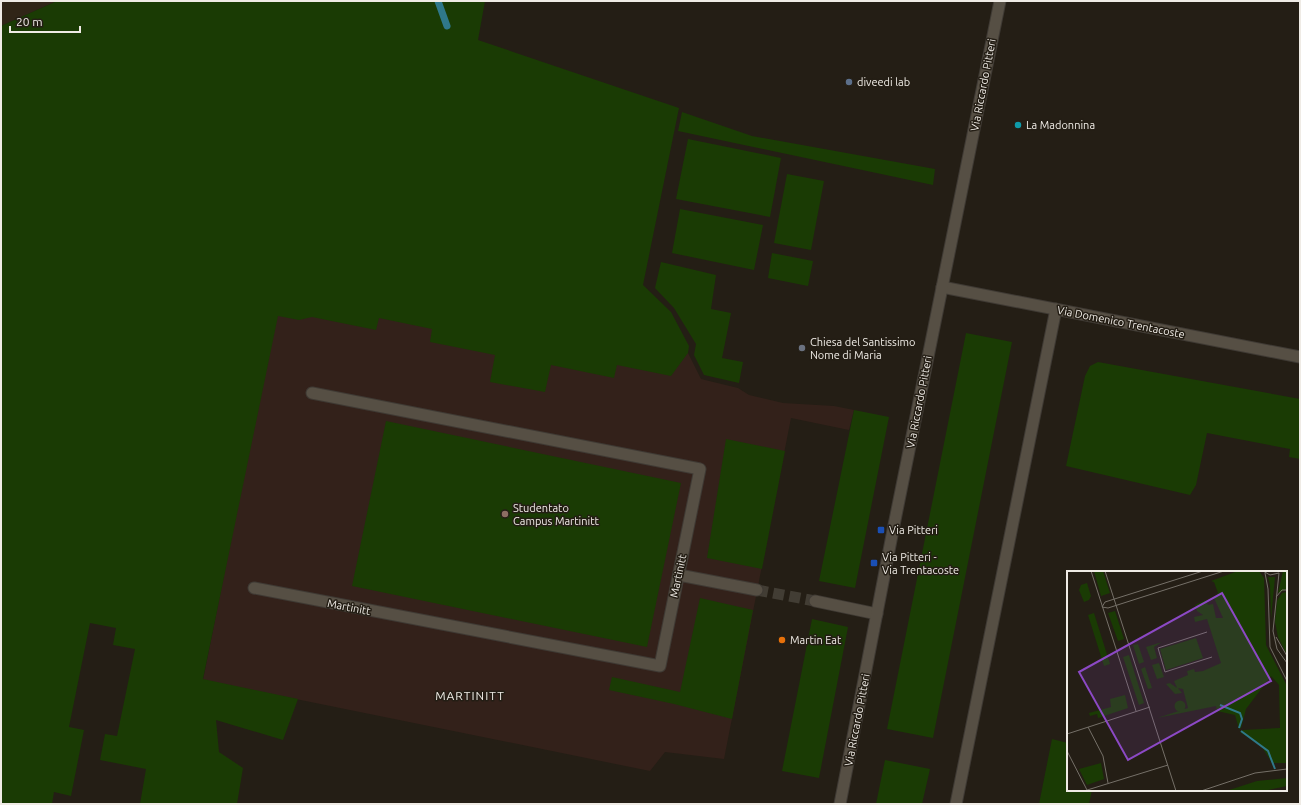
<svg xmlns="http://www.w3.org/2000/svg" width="1301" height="805" viewBox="0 0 1301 805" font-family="Ubuntu,sans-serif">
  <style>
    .built { fill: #302517 }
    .education { fill: #33211a }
    .green { fill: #1a3b04 }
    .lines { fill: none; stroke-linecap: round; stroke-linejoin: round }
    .stream { stroke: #2f788a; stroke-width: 7 }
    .minor-tunnel { stroke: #423d34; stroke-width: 11; stroke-dasharray: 11 5.5; stroke-linecap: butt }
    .minor-casing { stroke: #3f3a34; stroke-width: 13 }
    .minor { stroke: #564f44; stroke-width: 11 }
    .service-dot { fill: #5c6f8a; stroke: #241e15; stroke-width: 1.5 }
    .culture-dot { fill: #0f9aa8; stroke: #241e15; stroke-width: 1.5 }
    .worship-dot { fill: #6b7280; stroke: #241e15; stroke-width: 1.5 }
    .education-dot { fill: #8d6e63; stroke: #241e15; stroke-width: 1.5 }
    .transit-dot { fill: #1a4fb4; stroke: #241e15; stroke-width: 1.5 }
    .food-dot { fill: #e8710a; stroke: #241e15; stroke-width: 1.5 }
    .labels { text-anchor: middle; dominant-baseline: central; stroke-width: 3; stroke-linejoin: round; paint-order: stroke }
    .poi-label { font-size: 11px; fill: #efebe5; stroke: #241e15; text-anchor: start }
    .street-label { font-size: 11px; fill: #efebe5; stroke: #241e15 }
    .neighbourhood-label { font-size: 12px; letter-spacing: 1px; fill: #efebe5; stroke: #241e15 }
    .inset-river { fill: none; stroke: #2f788a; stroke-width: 2 }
    .inset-road { fill: none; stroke: #757068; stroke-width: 1 }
    .view { fill: #8c49c5; fill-opacity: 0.15; stroke: #8c49c5; stroke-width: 2 }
    .inset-edge { fill: none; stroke: #efebe5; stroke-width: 2 }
  </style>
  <rect width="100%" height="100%" fill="#241e15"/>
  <!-- built -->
  <path class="built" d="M1,1h56l-56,25z"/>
  <!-- education -->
  <path class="education" d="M284,275l404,78 13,26 37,9 11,7 34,8 51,3 20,4 -5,20 -58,-12 -67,341 -59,-7 -15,19 -447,-91z"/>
  <!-- green -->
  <g class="green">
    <path d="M57,1h428l-7,39 201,68 -36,177 28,27 18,34 -1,7 -17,23 -54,-11 -3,13 -63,-13 -6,27 -55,-10 5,-27 -65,-13 2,-13 -53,-11 -3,12 -64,-13 -13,3 -21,-4 -75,363 95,20 -15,41 -67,-20 3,32 24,16 -6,36h-97l6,-35 -46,-9 5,-26 12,2 18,-87 -22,-4 3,-17 -26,-5 -21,104 15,3 -13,66 -17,-4 -2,12h-51v-778z"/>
    <path d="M682,112l70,24 183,33 -2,16 -255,-54z"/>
    <path d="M688,139l93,19 -11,59 -94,-18z"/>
    <path d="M787,174l37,7 -13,69 -37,-7z"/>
    <path d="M680,209l83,16 -9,45 -82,-17z"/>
    <path d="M772,253l41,8 -5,25 -40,-8z"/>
    <path d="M661,262l55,13 -5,34 20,4 -9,45 21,4 -4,21 -35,-8 -10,-20 2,-11 -22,-36 -19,-20z"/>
    <path d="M966,333l46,9 -79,396 -46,-9z"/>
    <path d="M1098,362l202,37v60l-11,-2 1,-8 -83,-16 -11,52 -6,10 -124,-29 19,-90 5,-10z"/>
    <path d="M854,410l35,7 -34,171 -36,-7z"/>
    <path d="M386,421l295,62 -34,164 -295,-61z"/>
    <path d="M726,439l59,12 -23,118 -55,-11z"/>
    <path d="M700,598l53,12 -21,109 -58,-15 -65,-14 3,-13 68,15z"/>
    <path d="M812,619l36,8 -29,151 -37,-7z"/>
    <path d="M1052,739l16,4v47h24l-3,14h-50z"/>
    <path d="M885,760l45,9 -8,35h-46z"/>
  </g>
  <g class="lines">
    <!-- stream -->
    <path class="stream" d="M438,1l9,25"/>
    <!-- minor-tunnel -->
    <path class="minor-tunnel" d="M757,590l58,11"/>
    <defs>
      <g id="minor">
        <path d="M942,287l358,70"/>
        <path d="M679,575l78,15"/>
        <path d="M254,588l406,78 40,-197 -388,-76"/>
        <path d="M815,601l62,13"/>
        <path d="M840,804l53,-274 107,-529"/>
        <path d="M956,804l100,-495"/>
      </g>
    </defs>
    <!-- minor casing -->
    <use href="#minor" class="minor-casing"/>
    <!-- minor -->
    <use href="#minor" class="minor"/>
  </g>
  <!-- markers -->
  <circle class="service-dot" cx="849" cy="82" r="4"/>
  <circle class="culture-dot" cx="1018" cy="125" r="4"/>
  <circle class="worship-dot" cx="802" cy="348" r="4"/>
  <circle class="education-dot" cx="505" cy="514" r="4"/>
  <g class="transit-dot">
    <rect x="877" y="526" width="8" height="8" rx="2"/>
    <rect x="870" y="559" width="8" height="8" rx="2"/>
  </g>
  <circle class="food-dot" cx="782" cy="640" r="4"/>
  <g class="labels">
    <!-- poi labels -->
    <g class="poi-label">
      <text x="857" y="82">diveedi lab</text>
      <text x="1026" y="125">La Madonnina</text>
      <text x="810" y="342">Chiesa del Santissimo<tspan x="810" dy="13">Nome di Maria</tspan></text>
      <text x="513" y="508">Studentato<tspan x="513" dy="13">Campus Martinitt</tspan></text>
      <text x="889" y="530">Via Pitteri</text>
      <text x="882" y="557">Via Pitteri -<tspan x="882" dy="13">Via Trentacoste</tspan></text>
      <text x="790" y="640">Martin Eat</text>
    </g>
    <!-- street labels -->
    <g class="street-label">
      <text transform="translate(983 85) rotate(-79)">Via Riccardo Pitteri</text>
      <text transform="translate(1121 322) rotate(11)">Via Domenico Trentacoste</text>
      <text transform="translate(919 402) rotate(-79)">Via Riccardo Pitteri</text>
      <text transform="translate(678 576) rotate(-78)">Martinitt</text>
      <text transform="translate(349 607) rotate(11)">Martinitt</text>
      <text transform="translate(857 720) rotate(-79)">Via Riccardo Pitteri</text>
    </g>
    <!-- neighbourhood labels -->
    <g class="neighbourhood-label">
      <text x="470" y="695">MARTINITT</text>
    </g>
  </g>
  <!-- overview -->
  <g transform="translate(1067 571)">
    <rect width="220" height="220" fill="#241e15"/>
    <path d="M27,0h9l7,22 -9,3zM171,0h21l5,7 2,67 21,41v77h-15l-10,-16 -22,-15 3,-2 37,-2 -1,-43 -8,-9 -25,33 -5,19 -2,1 -4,-14 -18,-4 -1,-5 -59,12 31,-10 -5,-19 -5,-1 4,5 -7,1 -9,-10 4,-1 7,5 -3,-7 14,-6 -1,-4 7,-2 1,3 8,-1 18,-8 -14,-44 -12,3 -1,-5 9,-2 -6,-4 -2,-6 11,-5 2,5 5,-1 3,14h7l-9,-20 4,-5 -4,-11 -3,-1zM216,0h4v18l-9,4zM201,6h7l-4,42 -1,-34zM20,12l4,13 -2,4 -5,2 -5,-12 2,-5zM220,21v63l-9,-18 -3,-15 2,-21 5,-8zM48,40l9,28 -6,2 -10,-28zM27,42l16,51 -6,2 -16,-51zM129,67l7,20 -37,12 -6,-21zM95,71l-8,5 3,11 -6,2 -5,-13zM71,73l6,18 -5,2 -6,-19zM62,84l15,48 -5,2 -16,-48zM92,92l5,14 -7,2 -5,-14zM78,96l7,21 -4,1 -7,-20zM58,124l3,13 -30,10 -1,-4 -7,2 -1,-3 22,-6 -1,-8zM107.5 135a5.5 5.5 0 1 1 11 0a5.5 5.5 0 1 1-11 0ZM34,192l3,16 -17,6 -8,-16zM220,207v8l-24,5h-37l31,-10z" fill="#1a3b04"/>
    <path class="inset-river" d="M153,134l20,8 2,6 -3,9M174,160l27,20 7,18"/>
    <path class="inset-road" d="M24,0l45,140M38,0l71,220M196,0l7,4 9,-2M198,2l3,16 2,58 17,34M212,2l-6,58 4,18 10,14M209,26l6,-7h5M35,36l6,1 116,-37M35,36l3,-5 98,-31M140,61l-49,16 7,24 47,-15M209,66l11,19M21,156l15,29 5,27M0,163l83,-27M0,180l20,39M17,220l84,-26M134,220l54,-18 32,-4"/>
    <path class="view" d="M155,22l49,88 -143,79 -49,-88z"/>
    <rect width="220" height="220" class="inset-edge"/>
  </g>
  <!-- border -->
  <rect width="1301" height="805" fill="none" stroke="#efebe5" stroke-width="4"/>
  <!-- scale -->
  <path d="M10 26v6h70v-6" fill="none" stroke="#efebe5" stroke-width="2"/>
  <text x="16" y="26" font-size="12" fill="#efebe5" stroke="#241e15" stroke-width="3" paint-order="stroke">20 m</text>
</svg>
